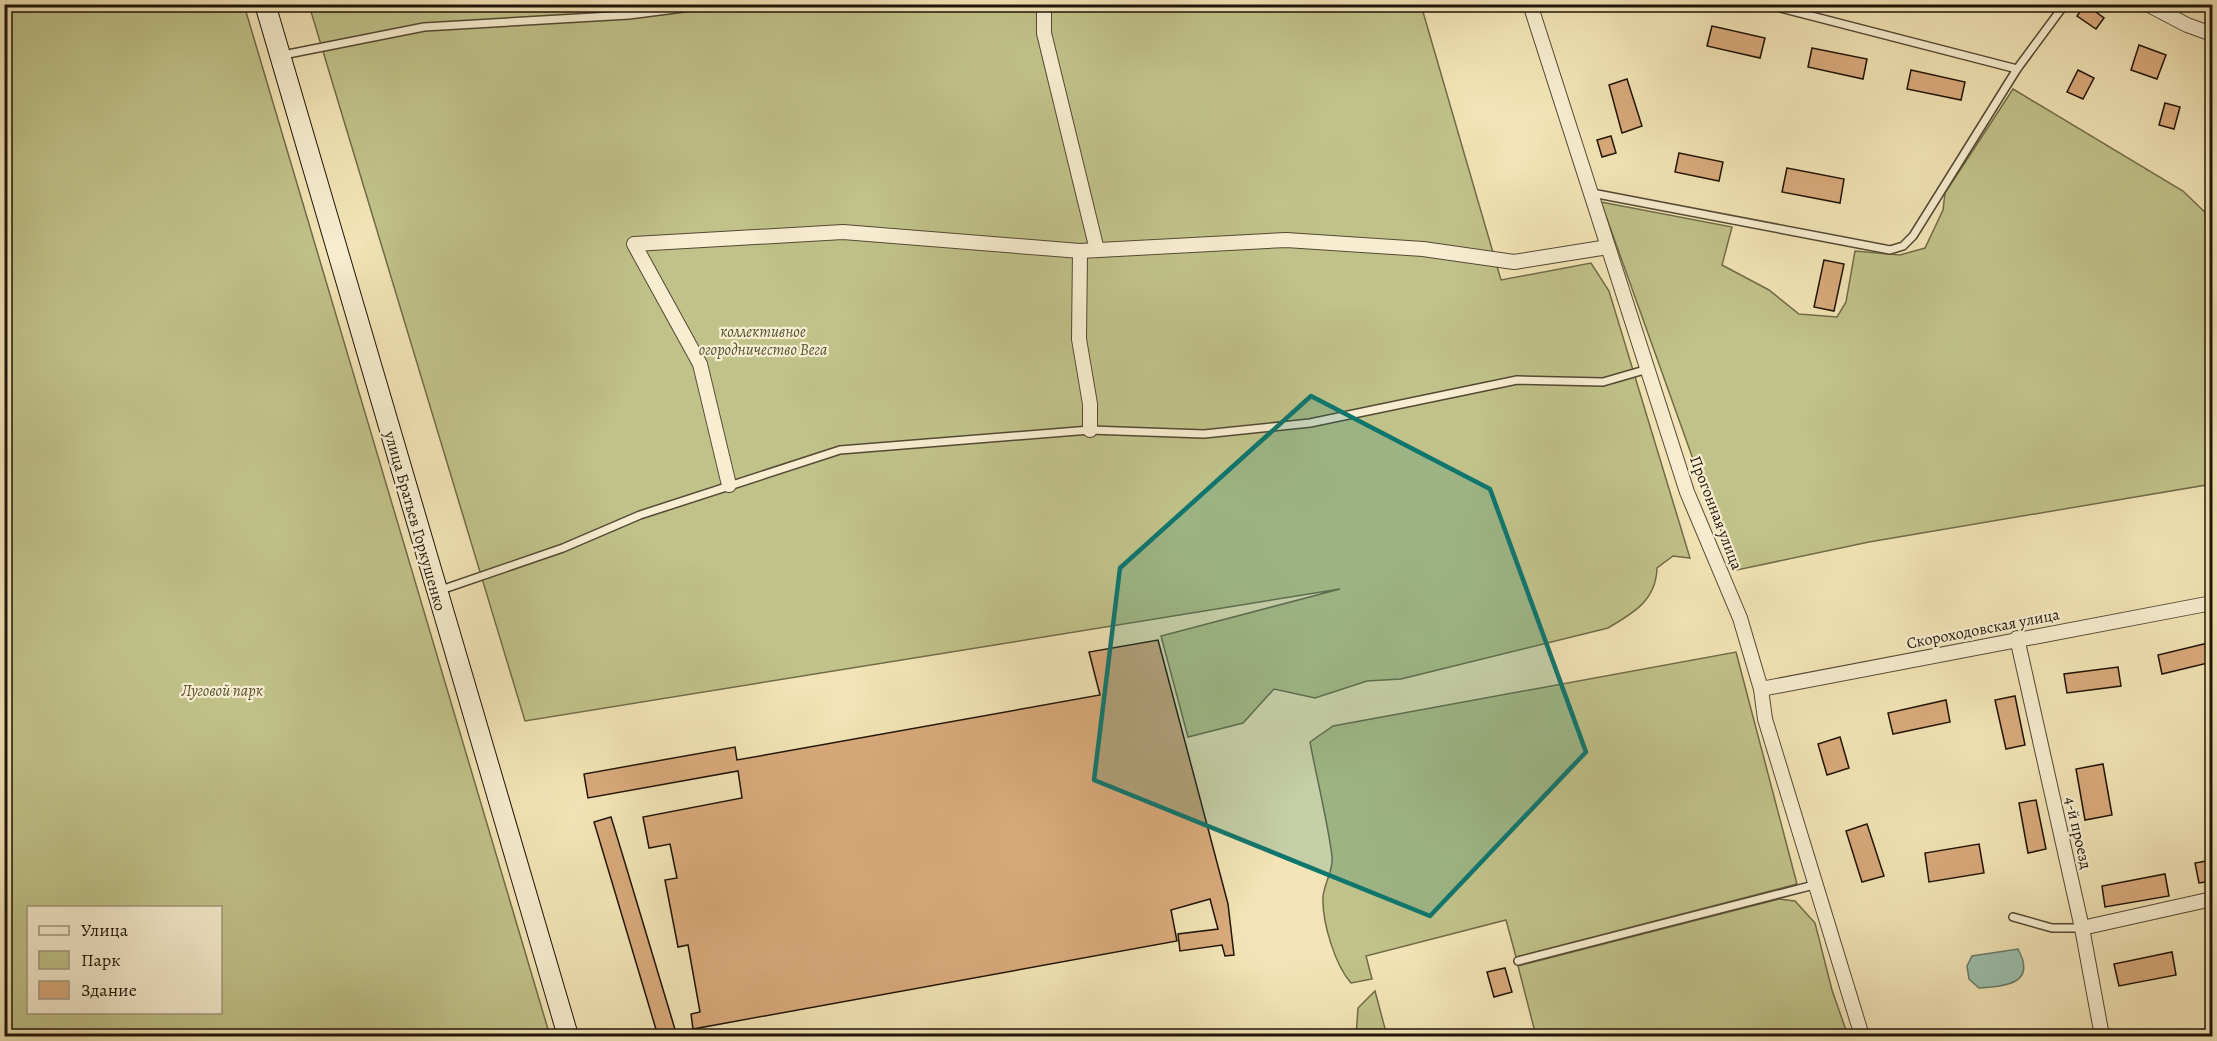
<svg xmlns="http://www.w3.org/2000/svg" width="2217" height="1041" viewBox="0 0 2217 1041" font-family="Alegreya,serif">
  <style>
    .green { fill: #c0c289; stroke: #706c48; stroke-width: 1.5; fill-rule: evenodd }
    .water { fill: #9bbfab; stroke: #697b6a; stroke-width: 1.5 }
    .building { fill: #d9aa7c; stroke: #1f1508; stroke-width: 1.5 }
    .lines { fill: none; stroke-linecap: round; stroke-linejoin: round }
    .lane-casing { stroke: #544934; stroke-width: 10 }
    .street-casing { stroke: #544934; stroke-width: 16 }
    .secondary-casing { stroke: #1f1508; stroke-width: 22 }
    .lane { stroke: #f7edd0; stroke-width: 7 }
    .street { stroke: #f7edd0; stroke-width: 14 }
    .secondary { stroke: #f7edd0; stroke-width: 20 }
    .marked { fill: #0f766e; fill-opacity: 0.2; stroke: #0f766e; stroke-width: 4.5; stroke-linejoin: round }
    .labels { text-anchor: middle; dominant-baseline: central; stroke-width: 4.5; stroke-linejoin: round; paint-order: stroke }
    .park-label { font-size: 16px; font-style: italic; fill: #575235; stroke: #f7edd0 }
    .street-label { font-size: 16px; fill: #1f1508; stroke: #f7edd0 }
  </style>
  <rect width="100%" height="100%" fill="#f2e4b6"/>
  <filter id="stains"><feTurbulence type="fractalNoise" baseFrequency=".00333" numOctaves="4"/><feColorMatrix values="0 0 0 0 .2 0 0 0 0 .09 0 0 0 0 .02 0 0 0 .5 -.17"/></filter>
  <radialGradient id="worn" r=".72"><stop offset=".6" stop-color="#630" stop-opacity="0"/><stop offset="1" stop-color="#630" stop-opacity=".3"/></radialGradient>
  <!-- green -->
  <g class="green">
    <path d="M5,4l239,1 306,1031h-545zM28,908h192v104h-192z"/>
    <path d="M309,5h1112l80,275 90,-17 18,28 81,267 -17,-2 -16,12c-1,33 -24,45 -49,60l-207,51 -34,2 -52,17 -41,-9 -31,34 -55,14 -27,-101 179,-47 -815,132z"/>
    <path d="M2013,89l170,102 29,28v265l-343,58 -132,28 -34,-83 -102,-285 131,25 -10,38 47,25 30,24 38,3 9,-15 9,-51 45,4 25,-7 18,-38 2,-17z"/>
    <path d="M1736,652l61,232 -281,73 -10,-37 -140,36 6,23 -21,4c-16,-18 -29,-61 -28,-86 1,-14 11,-27 9,-41 -5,-38 -15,-76 -22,-114l23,-16z"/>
    <path d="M1779,899l16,2 20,22 17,67 16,46h-312l-18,-70z"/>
    <path d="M1375,991l12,45h-31l2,-28z"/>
  </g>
  <!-- water -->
  <path class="water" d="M2018,949c19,35 -12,37 -39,39l-10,-9 -2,-13 5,-10z"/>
  <!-- building -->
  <g class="building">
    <path d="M2085,4l19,14 -8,11 -19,-13z"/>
    <path d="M1712,26l53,12 -5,20 -53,-12z"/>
    <path d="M2139,45l27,10 -9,24 -26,-9z"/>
    <path d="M1812,48l55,11 -4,20 -55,-12z"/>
    <path d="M1911,70l54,12 -4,18 -54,-11z"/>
    <path d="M2078,70l16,8 -11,21 -16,-7z"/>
    <path d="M1627,79l15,47 -20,7 -13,-48z"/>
    <path d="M2165,103l15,4 -6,22 -15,-4z"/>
    <path d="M1611,136l5,17 -14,4 -5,-17z"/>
    <path d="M1679,153l44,9 -4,19 -44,-9z"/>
    <path d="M1787,168l57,11 -4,24 -58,-11z"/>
    <path d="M1824,260l20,4 -10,47 -20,-4z"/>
    <path d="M1158,640l70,264 6,51 -9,1 -3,-11 -42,6 -2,-17 40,-5 -8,-30 -39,11 6,31 -484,88 -2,-15 9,-2 -12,-67 -10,2 -13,-67 12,-2 -7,-34 -21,4 -6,-31 99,-19 -4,-27 -150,27 -4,-24 151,-27 2,13 363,-65 -11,-43z"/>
    <path d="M2212,642v20l-50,12 -4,-19z"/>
    <path d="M2118,667l3,19 -54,7 -3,-19z"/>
    <path d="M2015,696l10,49 -19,4 -11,-49z"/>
    <path d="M1946,700l4,22 -57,12 -5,-21z"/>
    <path d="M1840,737l9,31 -22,7 -9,-31z"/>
    <path d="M2103,764l9,51 -27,5 -9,-51z"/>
    <path d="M2036,800l10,49 -18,4 -9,-50z"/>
    <path d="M611,817l14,46 52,173h-19l-64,-214z"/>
    <path d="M1867,824l17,52 -22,6 -16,-51z"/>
    <path d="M1979,844l5,29 -55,9 -4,-29z"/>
    <path d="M2212,860v21l-13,2 -4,-20z"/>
    <path d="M2165,874l4,22 -64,11 -3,-21z"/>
    <path d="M2172,952l4,23 -57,11 -5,-22z"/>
    <path d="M1505,968l7,24 -18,5 -7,-25z"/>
  </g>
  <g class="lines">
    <defs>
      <g id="lane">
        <path d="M1765,4l252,65"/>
        <path d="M283,55l141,-28 205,-12 85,-11"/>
        <path d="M1592,193l298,57 13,-4 10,-10 104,-167 48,-65"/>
        <path d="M438,591l125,-43 77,-33 200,-65 250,-20 114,4 106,-11 207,-43 86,2 45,-13"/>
        <path d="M2013,917l39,11h30"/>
        <path d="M1518,961l296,-76"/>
      </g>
      <g id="street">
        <path d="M1044,4v29l53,217"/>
        <path d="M1530,4l157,488 53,126 21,71 4,30 97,317"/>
        <path d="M2147,4l40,21 25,9"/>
        <path d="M1080,251l-1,88 11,65v26"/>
        <path d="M729,485l-29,-121 -66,-120 209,-12 237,19 206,-11 137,9 91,13 94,-15"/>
        <path d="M2017,638l65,290 20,108"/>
        <path d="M1761,689l451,-86"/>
        <path d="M2082,928l130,-29"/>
      </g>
      <path id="secondary" d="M265,4l303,1032"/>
    </defs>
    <!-- lane casing -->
    <use href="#lane" class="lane-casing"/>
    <!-- street casing -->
    <use href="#street" class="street-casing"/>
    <!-- secondary casing -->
    <use href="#secondary" class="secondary-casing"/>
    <!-- lane -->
    <use href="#lane" class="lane"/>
    <!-- street -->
    <use href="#street" class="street"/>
    <!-- secondary -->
    <use href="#secondary" class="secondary"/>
  </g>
  <!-- marked area -->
  <path class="marked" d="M1311,396l179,93 96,263 -156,164 -336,-136 26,-212z"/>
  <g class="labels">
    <!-- park labels -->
    <g class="park-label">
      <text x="763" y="332">коллективное<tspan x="763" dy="18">огородничество Вега</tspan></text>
      <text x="222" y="691">Луговой парк</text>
    </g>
    <!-- street labels -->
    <g class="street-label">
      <text transform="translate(1716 513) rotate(69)">Прогонная улица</text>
      <text transform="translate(415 521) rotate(74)">улица Братьев Горкушенко</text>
      <text transform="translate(1983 629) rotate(-11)">Скороходовская улица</text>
      <text transform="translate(2078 833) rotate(77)">4-й проезд</text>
    </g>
  </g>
  <!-- margin -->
  <rect width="2217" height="1041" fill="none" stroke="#f2e4b6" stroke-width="24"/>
  <rect x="6" y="6" width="2205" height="1029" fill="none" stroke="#1f1508" stroke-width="3"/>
  <rect x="12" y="12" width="2193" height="1017" fill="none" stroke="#1f1508" stroke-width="1.5"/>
  <!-- legend -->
  <rect x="27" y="906" width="195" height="108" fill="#f7edd0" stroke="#a19780" stroke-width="1.5"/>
  <rect x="39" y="926" width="30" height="9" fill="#f7edd0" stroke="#a19780" stroke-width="1.5"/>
  <text x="81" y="936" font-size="18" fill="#1f1508">Улица</text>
  <rect x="39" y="951" width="30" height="18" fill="#c0c289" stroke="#a19780" stroke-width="1.5"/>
  <text x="81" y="966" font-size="18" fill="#1f1508">Парк</text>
  <rect x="39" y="981" width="30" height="18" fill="#d9aa7c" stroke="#a19780" stroke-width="1.5"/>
  <text x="81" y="996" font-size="18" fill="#1f1508">Здание</text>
  <rect width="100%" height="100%" filter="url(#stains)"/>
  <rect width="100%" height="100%" fill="url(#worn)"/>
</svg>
